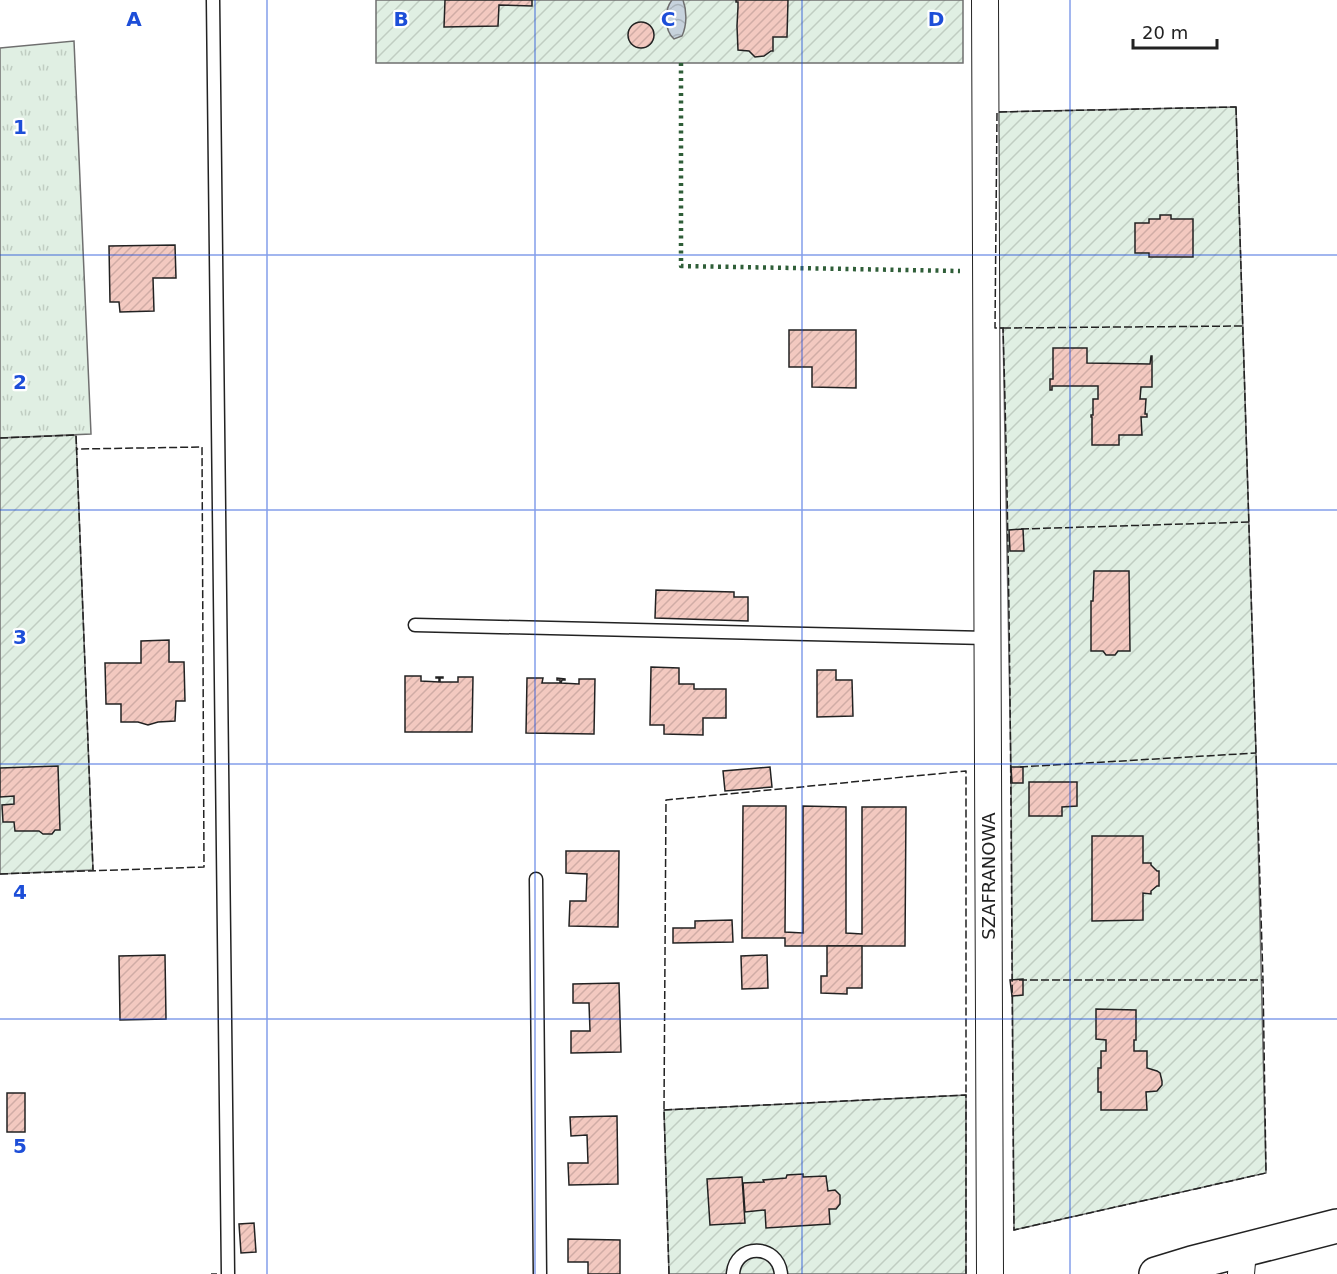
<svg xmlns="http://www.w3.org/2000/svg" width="1337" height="1274" viewBox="0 0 1337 1274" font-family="'DejaVu Sans',sans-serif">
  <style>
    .grass { fill: url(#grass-tufts); stroke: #6f6f6f; stroke-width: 1.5 }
    .garden { fill: url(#garden-furrows); stroke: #6f6f6f; stroke-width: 1.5 }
    .water { fill: url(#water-waves); stroke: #6f6f6f; stroke-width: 1.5 }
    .building { fill: url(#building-hatch); stroke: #222; stroke-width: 1.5 }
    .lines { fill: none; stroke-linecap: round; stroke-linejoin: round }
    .lane-casing { stroke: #222; stroke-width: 15 }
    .street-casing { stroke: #222; stroke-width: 28 }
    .secondary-casing { stroke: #222; stroke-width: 36 }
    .lane { stroke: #fff; stroke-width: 12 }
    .street { stroke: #fff; stroke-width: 26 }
    .secondary { stroke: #fff; stroke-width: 33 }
    .hedge { stroke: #2f5e38; stroke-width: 4.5; stroke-dasharray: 3 4.5; stroke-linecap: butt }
    .fence { stroke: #222; stroke-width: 1.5; stroke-dasharray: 8 3; stroke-linecap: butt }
    .grid { fill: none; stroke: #1d4ed8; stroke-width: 1.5; stroke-opacity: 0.55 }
    .labels { text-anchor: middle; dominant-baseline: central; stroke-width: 4.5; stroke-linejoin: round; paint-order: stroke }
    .street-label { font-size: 18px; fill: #222; stroke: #fff }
    .grid-label { font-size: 20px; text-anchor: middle; font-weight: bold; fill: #1d4ed8; stroke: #fff; stroke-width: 4.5; stroke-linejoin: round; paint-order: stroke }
  </style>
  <defs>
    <pattern id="grass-tufts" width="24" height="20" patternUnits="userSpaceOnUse" patternTransform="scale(1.5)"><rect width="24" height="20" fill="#e0efe3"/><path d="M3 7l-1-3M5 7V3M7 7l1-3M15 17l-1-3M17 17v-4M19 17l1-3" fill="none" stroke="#c0cdc2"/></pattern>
    <pattern id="garden-furrows" width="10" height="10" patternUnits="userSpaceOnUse" patternTransform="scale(1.5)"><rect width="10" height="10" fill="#e0efe3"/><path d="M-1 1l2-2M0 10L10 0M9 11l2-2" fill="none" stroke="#c0cdc2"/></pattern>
    <pattern id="water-waves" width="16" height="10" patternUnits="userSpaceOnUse" patternTransform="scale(1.5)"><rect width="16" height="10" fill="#c7d3dd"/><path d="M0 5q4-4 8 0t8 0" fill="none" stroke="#abb5bd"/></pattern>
    <pattern id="building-hatch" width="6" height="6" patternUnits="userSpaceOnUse" patternTransform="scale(1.5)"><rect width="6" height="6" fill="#f3c9c0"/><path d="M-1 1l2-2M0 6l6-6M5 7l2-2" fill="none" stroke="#d0aca5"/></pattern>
  </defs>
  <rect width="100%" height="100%" fill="#fff"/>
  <!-- grass -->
  <path class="grass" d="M74,41l17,393 -91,4v-390z"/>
  <!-- garden -->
  <g class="garden">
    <rect x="376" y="0" width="587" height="63"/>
    <path d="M1236,107l20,646 10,420 -252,57 -3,-463 -8,-439h-8l2,-216z"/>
    <path d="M76,435l17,435 -93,4v-436z"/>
    <path d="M966,1095v179h-297l-5,-164z"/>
  </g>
  <!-- water -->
  <path class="water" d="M672,0h11c4,11 4,25 -1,36l-8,3c-10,-9 -10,-29 -2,-39z"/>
  <!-- building -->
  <g class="building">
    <path d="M445,0h87v6l-33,-1 -1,21 -54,1z"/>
    <path d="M736,0h52l-1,37h-14v14h-2l-7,5 -9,1 -6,-6 -11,-1 -1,-24 1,-19v-5h-2z"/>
    <circle cx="641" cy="35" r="13"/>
    <path d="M1160,215h11v4h22v38h-44v-4h-14v-30h14v-4h11z"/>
    <path d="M175,245l1,33h-23l1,33 -34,1 -1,-10h-9l-1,-56z"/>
    <path d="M789,330h67v58l-44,-1v-20h-23z"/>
    <path d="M1053,348h34v15l63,1 1,-8h1v31h-11l-1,12h6l-1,15h2v3h-6l1,18h-23v10h-27v-28h-1v-2h2v-16h5v-13h-46v4h-2v-11h3z"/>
    <path d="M1023,529l1,22h-14l-1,-21z"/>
    <path d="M1094,571h35l1,80h-12l-3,4h-9l-3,-4h-12v-50h2z"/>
    <path d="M656,590l78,2v5h14v24l-93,-3z"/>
    <path d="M169,640v22h15l1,39h-9l-1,20 -17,1 -10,3 -10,-3h-17v-18h-15l-1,-41h36v-22z"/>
    <path d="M651,667l28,1v16h15v5h32v29h-23v17l-39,-1v-9h-14z"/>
    <path d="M817,670h19v10h16l1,36 -36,1z"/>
    <path d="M405,676h16v5l18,1v-4h-3v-1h7v1h-3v4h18v-5h15l-1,55h-67z"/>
    <path d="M527,678h16l-1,5h18v-3h-3v-2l8,1v1h-3l-1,3 18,1v-5h16l-1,55 -68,-1z"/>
    <path d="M58,766l2,64h-5l-3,4h-9l-4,-3h-24l-1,-9h-11l-1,-17 12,-1v-8l-14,1v-29z"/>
    <path d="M770,767l2,20 -47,4 -2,-20z"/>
    <path d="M1011,767h12v16h-11z"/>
    <path d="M1029,782h48v24l-15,1v9h-33z"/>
    <path d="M743,806h43l-1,126 18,1v-127l43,1v126l16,1v-127h44l-1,139h-120v-8h-43z"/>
    <path d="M1092,836h51v27h8v2l6,6h2v15h-2l-6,5v3l-8,-1v27l-51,1z"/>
    <path d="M566,851h53l-1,76 -49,-1 1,-25h16l1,-27 -21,-1z"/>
    <path d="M732,920l1,22 -60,1v-15h22v-7z"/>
    <path d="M827,946h35v42h-15v6l-26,-1v-17h6z"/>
    <path d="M165,955l1,64 -46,1 -1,-64z"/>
    <path d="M767,955l1,33 -26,1 -1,-33z"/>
    <path d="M1023,979v16l-11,1 -2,-16z"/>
    <path d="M619,983l2,69 -50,1v-22h19l-1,-28h-16v-19z"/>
    <path d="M1096,1009l40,1v30h-2v11h13v17l10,3 3,2 2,8v4l-5,6 -11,1 1,18h-46v-18h-3v-24h3v-17h5v-11l-10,-1z"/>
    <rect x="7" y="1093" width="18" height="39"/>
    <path d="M617,1116l1,68 -49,1 -1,-22h20l-1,-28 -16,1 -1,-19z"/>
    <path d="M803,1174v3l23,-1 2,15 7,-1 5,5v9l-4,5h-7l1,15 -64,4 -1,-18 -20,2 -2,-29 21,-1 -1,-2 23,-2 1,-3z"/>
    <path d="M742,1177l3,46 -35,2 -3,-46z"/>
    <path d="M254,1223l2,29 -15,1 -2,-29z"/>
    <path d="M568,1239l52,1v34h-32v-12h-20z"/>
  </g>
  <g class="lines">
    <defs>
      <g id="lane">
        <path d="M213,0l15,1274"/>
        <path d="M415,625l572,13"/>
        <path d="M536,879l4,395"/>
        <path d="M733,1274c2,-31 45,-31 48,0"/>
      </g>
      <g id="street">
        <path d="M985,0l5,1274"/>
        <path d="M1241,1274l2,-24"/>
      </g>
      <path id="secondary" d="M1156,1274l36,-11 145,-37"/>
    </defs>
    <!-- lane casing -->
    <use href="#lane" class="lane-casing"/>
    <!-- street casing -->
    <use href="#street" class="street-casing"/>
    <!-- secondary casing -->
    <use href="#secondary" class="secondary-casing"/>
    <!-- lane -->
    <use href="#lane" class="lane"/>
    <!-- street -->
    <use href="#street" class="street"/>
    <!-- secondary -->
    <use href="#secondary" class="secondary"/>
    <!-- hedge -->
    <path class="hedge" d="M681,63v203l279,5"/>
    <!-- fence -->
    <g class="fence">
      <path d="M1236,107l27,873 3,193 -252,57c-3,-301 -2,-602 -11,-902h-8l2,-216z"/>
      <path d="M1003,328l240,-2"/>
      <path d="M0,438l76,-3 17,435"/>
      <path d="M1021,529l228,-7"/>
      <path d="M1020,767l236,-14"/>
      <path d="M0,874l204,-7 -2,-420 -125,2"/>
      <path d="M1019,980h244"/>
      <path d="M664,1110l302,-15v179"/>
      <path d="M211,1274h6"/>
      <path d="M669,1274l-5,-164 2,-310 300,-29v324"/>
    </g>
  </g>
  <!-- grid -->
  <path class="grid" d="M267,0v1274M535,0v1274M802,0v1274M1070,0v1274M0,255h1337M0,510h1337M0,764h1337M0,1019h1337"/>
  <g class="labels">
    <!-- street labels -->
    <g class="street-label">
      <text transform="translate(988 876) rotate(-90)">SZAFRANOWA</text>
    </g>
  </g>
  <g class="grid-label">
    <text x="134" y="26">A</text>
    <text x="401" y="26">B</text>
    <text x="668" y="26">C</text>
    <text x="936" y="26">D</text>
    <text x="20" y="134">1</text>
    <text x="20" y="389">2</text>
    <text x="20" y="644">3</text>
    <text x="20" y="899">4</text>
    <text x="20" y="1153">5</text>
  </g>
  <!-- scale -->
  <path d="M1133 39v9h84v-9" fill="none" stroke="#222222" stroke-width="3"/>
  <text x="1142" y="39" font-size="18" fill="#222222" stroke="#ffffff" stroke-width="4.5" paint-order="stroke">20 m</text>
</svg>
